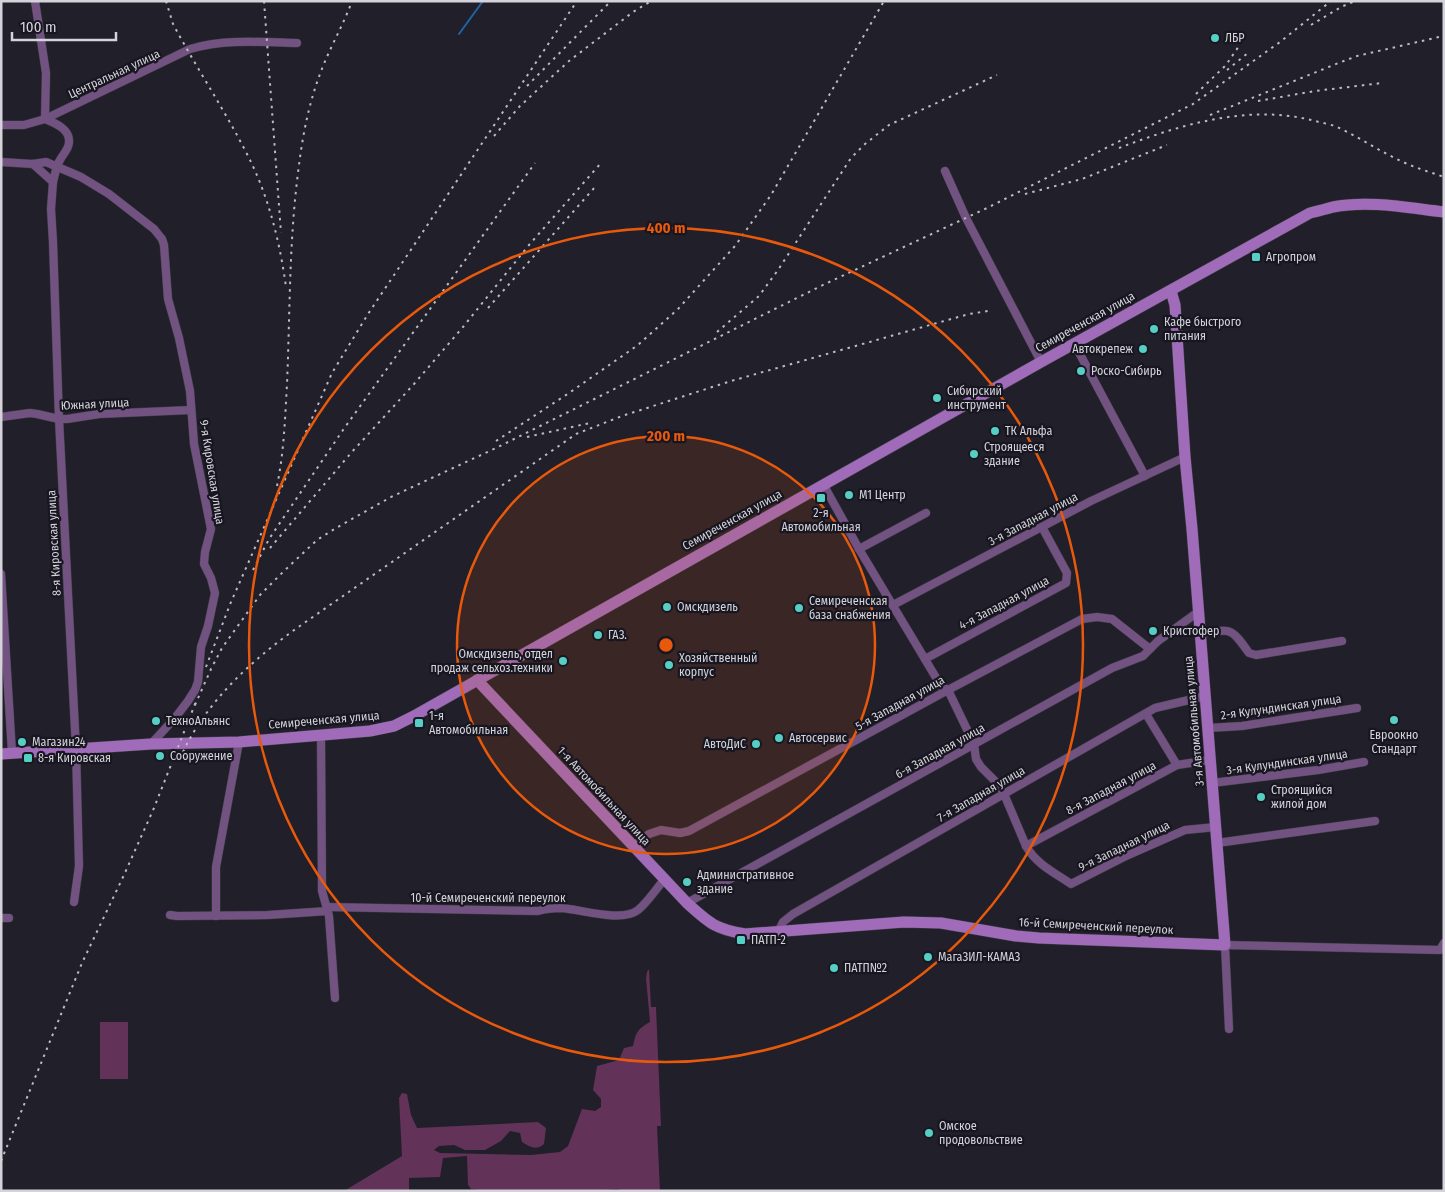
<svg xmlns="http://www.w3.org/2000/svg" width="1445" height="1192" viewBox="0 0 1445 1192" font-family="'Fira Sans Condensed',sans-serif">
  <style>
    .green { fill: #623258 }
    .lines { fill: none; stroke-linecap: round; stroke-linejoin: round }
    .stream { stroke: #1d64a6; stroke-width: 2 }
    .street-casing { stroke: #3e3c45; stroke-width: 9 }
    .secondary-casing { stroke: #3e3c45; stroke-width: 12 }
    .street { stroke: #725281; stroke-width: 8 }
    .secondary { stroke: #a06cb9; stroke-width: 11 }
    .rail { stroke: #bcbbc3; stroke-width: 2; stroke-dasharray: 2.5 5; stroke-linecap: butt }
    .ring { fill: none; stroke: #e8590c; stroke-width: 2.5 }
    .poi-dot { fill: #56cec3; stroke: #181620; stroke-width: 2 }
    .labels { text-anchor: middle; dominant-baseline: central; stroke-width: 4.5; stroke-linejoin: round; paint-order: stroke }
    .poi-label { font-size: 12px; fill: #d4d3da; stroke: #181620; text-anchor: start }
    .street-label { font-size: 12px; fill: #d4d3da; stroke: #181620 }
    .centre { fill: #e8590c; stroke: #181620; stroke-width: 2.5 }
    .ring-label { font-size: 15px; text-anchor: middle; font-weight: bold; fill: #e8590c; stroke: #181620; stroke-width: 4.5; stroke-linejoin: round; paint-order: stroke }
  </style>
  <rect width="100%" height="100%" fill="#211f29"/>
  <!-- green -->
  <g class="green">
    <path d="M649,969l2,38h5l5,119h-4l3,65h-38l-4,-2 -29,2h-102l-16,-2 -3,-4 -1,-29 -24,2 -3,19 -31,1v13h-65l58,-35 -3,-58 3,-5 5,1 4,21 6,13 121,-6 8,6 -2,16c-8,7 -14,3 -22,-2l-2,-9 -10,-2 -9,10 -16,9h-20l-11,-5 -15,1 -5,4 6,3 91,2 29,-3 8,-6 14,-37 13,2 6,-4v-8l-8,-9 4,-24 22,-6 5,-12 9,-2c3,-13 4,-17 17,-24l-4,-44 1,-6z"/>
    <rect x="100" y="1022" width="28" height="57"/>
  </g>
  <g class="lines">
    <!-- stream -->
    <path class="stream" d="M459,34l24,-33"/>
    <defs>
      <g id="street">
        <path d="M35,1l11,72 -1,46c10,4 25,10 24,23 0,7 -6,12 -9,18 -4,6 -5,15 -7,22"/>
        <path d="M1,125h23l21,-6 145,-70c34,-10 71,-7 107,-6"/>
        <path d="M1,162l32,2 13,-2 35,15 28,17 45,35 8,10 2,6 4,54 11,39 11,53 4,53 17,85 -6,23 -1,12 7,14 4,15 -7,33 -7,21 -3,35 -3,8 -7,11 -13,17 -24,26"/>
        <path d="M33,164l20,18 -2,27 2,33 6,177 17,330 3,117 -5,36"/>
        <path d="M945,171l21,47 75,144"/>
        <path d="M1074,343l71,133"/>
        <path d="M1,417l29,-4 7,1 22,5h8l32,-5 92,-4"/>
        <path d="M823,484l36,65 82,137 7,4 26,54 2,15 5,8 17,17 6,10 22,52c10,18 29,27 45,38l55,-28 59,-26 31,-3"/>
        <path d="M859,549l67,-36"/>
        <path d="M1,574l11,179"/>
        <path d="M893,605l198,-104 94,-44"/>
        <path d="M1201,633c31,-3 29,-7 48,20l7,2 86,-14"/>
        <path d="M925,659l141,-76 1,-10 -25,-46"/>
        <path d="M1146,714l31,51"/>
        <path d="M1208,728l34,-2 115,-18"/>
        <path d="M321,736l1,155 7,25 6,82"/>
        <path d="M1212,783l106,-13 46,-8"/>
        <path d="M1217,843l158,-22"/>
        <path d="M633,846l16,-12 12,-4 19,3 9,-2 259,-141 134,-71 15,-2 15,2 38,30"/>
        <path d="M1026,846l151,-81 33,-5"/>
        <path d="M687,903l425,-235 31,-12 15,-15 40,-29"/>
        <path d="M327,907l211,4c7,-2 15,-3 23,-3 19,1 61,15 77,2 9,-7 18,-21 26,-30"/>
        <path d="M170,915l7,1 91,-1 60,-4"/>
        <path d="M216,916v-49l23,-125"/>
        <path d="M1,918h8"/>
        <path d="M778,932l5,-10 10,-8 362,-206 51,-12"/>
        <path d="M1229,1029l-4,-84 215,5 4,-7"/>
      </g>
      <g id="secondary">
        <path d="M477,680l210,223c22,20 28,26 58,31l159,-12 37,1 75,13 23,2 186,7 -33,-416 -7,-72 -10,-152 -4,-14"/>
        <path d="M1,754l150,-10 88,-2 131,-11 24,-5 20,-10 627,-354 269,-149c8,-2 16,-4 23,-6 36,-7 75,1 111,5"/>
      </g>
    </defs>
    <!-- street casing -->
    <use href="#street" class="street-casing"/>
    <!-- secondary casing -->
    <use href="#secondary" class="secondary-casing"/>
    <!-- street -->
    <use href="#street" class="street"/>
    <!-- secondary -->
    <use href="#secondary" class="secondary"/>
    <!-- rail -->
    <g class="rail">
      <path d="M166,1l7,23c24,45 53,88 76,134 20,40 31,85 37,129"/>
      <path d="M264,1l17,232"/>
      <path d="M1311,25l30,-18 14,-6"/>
      <path d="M1227,70l21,-17"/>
      <path d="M527,86l84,-85"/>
      <path d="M1196,94l30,-29 13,-19"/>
      <path d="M1258,101l57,-10 67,-8"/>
      <path d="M1210,115l131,-53 16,-6 82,-19"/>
      <path d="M494,136l26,-30 49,-45 64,-49 18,-11"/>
      <path d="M1119,148c61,-23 130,-45 196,-27 7,2 15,3 22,6 22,10 42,24 64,34 14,7 29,11 43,16"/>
      <path d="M1025,194l57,-15 85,-34"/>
      <path d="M488,308l107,-121"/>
      <path d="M717,332l42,-36 19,-26 73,-112 14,-14 24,-19 108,-50"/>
      <path d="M527,437l63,-14"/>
      <path d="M496,441l73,-48 69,-48 40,-36 57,-63 36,-51 113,-194"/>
      <path d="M277,486c7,-34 8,-67 10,-102 3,-70 2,-141 11,-211 4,-34 10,-67 22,-99 9,-25 23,-48 32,-73"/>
      <path d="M270,548l81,-95 63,-69 49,-57 66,-82 72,-82"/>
      <path d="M253,570l16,-31 74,-109 192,-267"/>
      <path d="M206,667l25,-65 101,-229 36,-59 209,-313"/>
      <path d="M195,705l16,-36 11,-21 38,-53 24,-24 33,-31 19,-12 55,-31 105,-49 329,-164 162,-76 206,-104 87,-62 51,-41"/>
      <path d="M183,752c24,-51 69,-92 114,-124l279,-194 46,-18 109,-35 238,-67 19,-3"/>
      <path d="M1,1161l81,-198 42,-88 30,-67 43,-109"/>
    </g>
  </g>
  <!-- distance rings -->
  <circle cx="666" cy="645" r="209" fill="#e8590c" fill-opacity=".12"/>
  <g class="ring">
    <circle cx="666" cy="645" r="209"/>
    <circle cx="666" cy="645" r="417"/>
  </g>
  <!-- markers -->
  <g class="poi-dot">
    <circle cx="1215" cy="38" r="5"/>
    <rect x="1251" y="252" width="10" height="10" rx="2.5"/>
    <circle cx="1154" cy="329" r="5"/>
    <circle cx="1143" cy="349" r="5"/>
    <circle cx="1081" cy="371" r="5"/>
    <circle cx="937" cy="398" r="5"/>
    <circle cx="995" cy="431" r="5"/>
    <circle cx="974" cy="454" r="5"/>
    <circle cx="849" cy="495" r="5"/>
    <rect x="816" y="493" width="10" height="10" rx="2.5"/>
    <circle cx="667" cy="607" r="5"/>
    <circle cx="799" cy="608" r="5"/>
    <circle cx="1153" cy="631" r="5"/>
    <circle cx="598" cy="635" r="5"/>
    <circle cx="563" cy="661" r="5"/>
    <circle cx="669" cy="665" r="5"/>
    <circle cx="1394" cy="720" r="5"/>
    <circle cx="156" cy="721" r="5"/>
    <rect x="414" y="718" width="10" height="10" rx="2.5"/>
    <circle cx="779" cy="738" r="5"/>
    <circle cx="22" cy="742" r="5"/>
    <circle cx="756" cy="744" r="5"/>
    <circle cx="160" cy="756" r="5"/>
    <rect x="23" y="753" width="10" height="10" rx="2.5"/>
    <circle cx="1261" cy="797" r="5"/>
    <circle cx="687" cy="882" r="5"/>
    <rect x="736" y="935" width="10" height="10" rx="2.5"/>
    <circle cx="928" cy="957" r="5"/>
    <circle cx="834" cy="968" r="5"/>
    <circle cx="929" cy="1133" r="5"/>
  </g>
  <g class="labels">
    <!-- poi labels -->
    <g class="poi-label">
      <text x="1225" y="38">ЛБР</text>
      <text x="1266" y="257">Агропром</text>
      <text x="1164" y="322">Кафе быстрого<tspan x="1164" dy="14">питания</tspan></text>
      <text x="1133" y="349" text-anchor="end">Автокрепеж</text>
      <text x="1091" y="371">Роско-Сибирь</text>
      <text x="947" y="391">Сибирский<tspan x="947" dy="14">инструмент</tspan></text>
      <text x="1005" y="431">ТК Альфа</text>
      <text x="984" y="447">Строящееся<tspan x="984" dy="14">здание</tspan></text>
      <text x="859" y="495">М1 Центр</text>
      <text x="821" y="513" text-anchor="middle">2-я<tspan x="821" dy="14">Автомобильная</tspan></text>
      <text x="809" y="601">Семиреченская<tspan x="809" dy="14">база снабжения</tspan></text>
      <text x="677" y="607">Омскдизель</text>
      <text x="1163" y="631">Кристофер</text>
      <text x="608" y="635">ГАЗ.</text>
      <text x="553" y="654" text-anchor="end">Омскдизель, отдел<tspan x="553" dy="14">продаж сельхоз.техники</tspan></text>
      <text x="679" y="658">Хозяйственный<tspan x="679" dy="14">корпус</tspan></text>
      <text x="429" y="716">1-я<tspan x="429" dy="14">Автомобильная</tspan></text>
      <text x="166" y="721">ТехноАльянс</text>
      <text x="1394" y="735" text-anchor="middle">Евроокно<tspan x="1394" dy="14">Стандарт</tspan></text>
      <text x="789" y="738">Автосервис</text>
      <text x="32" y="742">Магазин24</text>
      <text x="746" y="744" text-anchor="end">АвтоДиС</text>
      <text x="170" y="756">Сооружение</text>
      <text x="38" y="758">8-я Кировская</text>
      <text x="1271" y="790">Строящийся<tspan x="1271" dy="14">жилой дом</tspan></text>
      <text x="697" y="875">Административное<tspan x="697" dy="14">здание</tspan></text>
      <text x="751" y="940">ПАТП-2</text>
      <text x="938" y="957">МагаЗИЛ-КАМАЗ</text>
      <text x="844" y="968">ПАТП№2</text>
      <text x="939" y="1126">Омское<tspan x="939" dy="14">продовольствие</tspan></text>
    </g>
    <!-- street labels -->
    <g class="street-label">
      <text transform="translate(114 74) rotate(-25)">Центральная улица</text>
      <text transform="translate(1085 322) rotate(-29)">Семиреченская улица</text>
      <text transform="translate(95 404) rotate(-3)">Южная улица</text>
      <text transform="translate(212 472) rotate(81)">9-я Кировская улица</text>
      <text transform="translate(1033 519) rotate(-28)">3-я Западная улица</text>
      <text transform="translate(732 520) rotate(-29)">Семиреченская улица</text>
      <text transform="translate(54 543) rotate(-93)">8-я Кировская улица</text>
      <text transform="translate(1004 603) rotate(-28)">4-я Западная улица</text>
      <text transform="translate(900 703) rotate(-29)">5-я Западная улица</text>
      <text transform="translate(1281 707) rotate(-8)">2-я Кулундинская улица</text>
      <text transform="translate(324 720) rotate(-5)">Семиреченская улица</text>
      <text transform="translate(1194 721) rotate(-95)">3-я Автомобильная улица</text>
      <text transform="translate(940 751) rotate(-29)">6-я Западная улица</text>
      <text transform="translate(1287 762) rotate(-8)">3-я Кулундинская улица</text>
      <text transform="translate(1111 788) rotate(-28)">8-я Западная улица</text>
      <text transform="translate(981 794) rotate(-30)">7-я Западная улица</text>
      <text transform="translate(604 796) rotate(47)">1-я Автомобильная улица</text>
      <text transform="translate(1124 846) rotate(-26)">9-я Западная улица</text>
      <text x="488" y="898">10-й Семиреченский переулок</text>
      <text transform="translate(1096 926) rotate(3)">16-й Семиреченский переулок</text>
    </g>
  </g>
  <circle cx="666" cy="645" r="8" class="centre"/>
  <g class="ring-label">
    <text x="666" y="233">400 m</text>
    <text x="666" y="441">200 m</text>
  </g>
  <!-- border -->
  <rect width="1445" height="1192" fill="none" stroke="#d4d3da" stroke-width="5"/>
  <!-- scale -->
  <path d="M12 32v8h104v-8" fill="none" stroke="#d4d3da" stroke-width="2.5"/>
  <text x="20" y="32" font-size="15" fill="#d4d3da" stroke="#181620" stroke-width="4" paint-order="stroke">100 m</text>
</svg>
